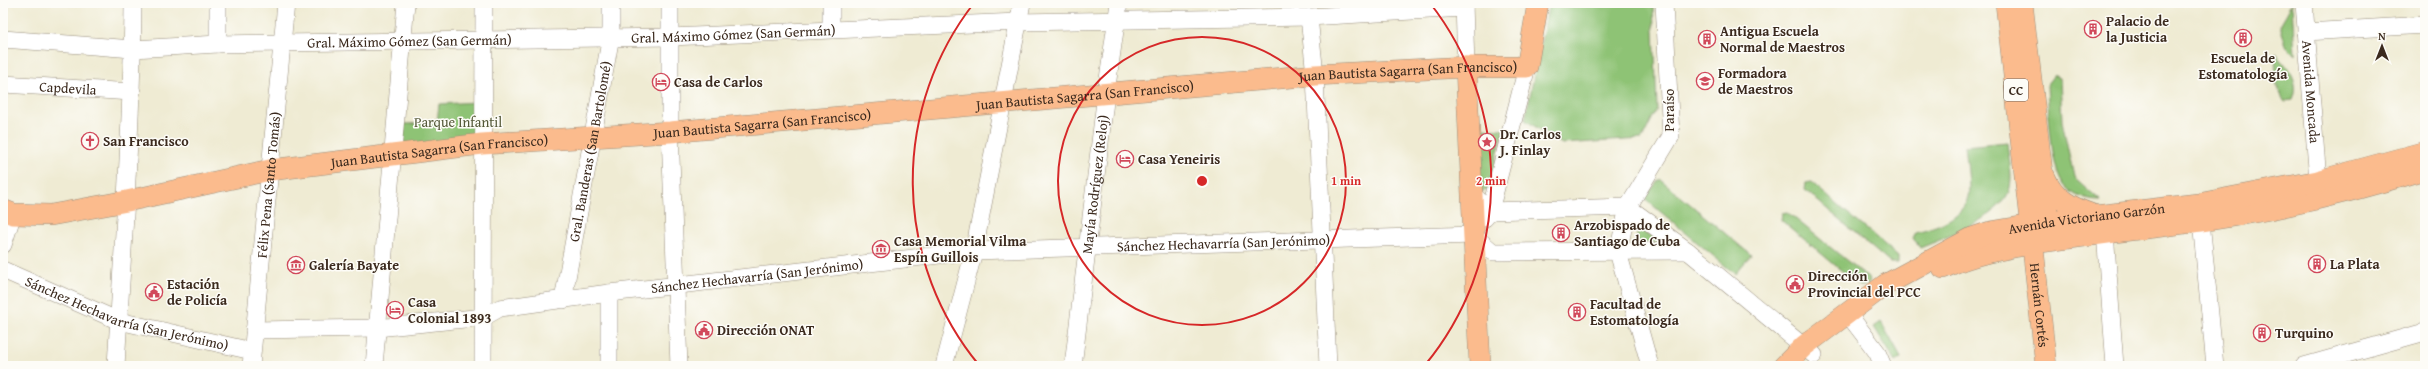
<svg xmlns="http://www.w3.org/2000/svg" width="2428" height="369" viewBox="0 0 2428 369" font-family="'Gentium Book Plus',serif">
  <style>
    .green { fill: #8ec375; stroke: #64764a }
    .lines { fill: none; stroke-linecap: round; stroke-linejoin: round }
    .minor-casing { stroke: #958a78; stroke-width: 18 }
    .major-casing { stroke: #958a78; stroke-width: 22 }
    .minor { stroke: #fff; stroke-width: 17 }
    .major { stroke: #fbbb8d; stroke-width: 21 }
    .ring { fill: none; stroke: #d62828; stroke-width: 2 }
    .labels { text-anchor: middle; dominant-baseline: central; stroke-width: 3; stroke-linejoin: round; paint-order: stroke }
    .shield { fill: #fdfcf7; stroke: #75695f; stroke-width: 1 }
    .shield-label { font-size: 13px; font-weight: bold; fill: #3b2a1e }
    .poi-label { font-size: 14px; font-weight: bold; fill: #3b2a1e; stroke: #fdfcf7; text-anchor: start }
    .street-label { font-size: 14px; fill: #3b2a1e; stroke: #fdfcf7 }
    .park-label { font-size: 14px; fill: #545838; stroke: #fdfcf7 }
    .centre { fill: #d62828; stroke: #fdfcf7; stroke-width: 2 }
    .ring-label { font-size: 12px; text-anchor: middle; font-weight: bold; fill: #d62828; stroke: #fdfcf7; stroke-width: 3; stroke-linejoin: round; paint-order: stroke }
  </style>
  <rect width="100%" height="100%" fill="#fdfcf7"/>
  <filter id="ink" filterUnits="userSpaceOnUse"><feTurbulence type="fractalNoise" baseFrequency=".025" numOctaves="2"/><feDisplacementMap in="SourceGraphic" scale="8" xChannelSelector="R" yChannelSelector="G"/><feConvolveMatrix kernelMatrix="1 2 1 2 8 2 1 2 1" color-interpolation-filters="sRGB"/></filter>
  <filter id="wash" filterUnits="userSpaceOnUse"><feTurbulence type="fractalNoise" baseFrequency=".012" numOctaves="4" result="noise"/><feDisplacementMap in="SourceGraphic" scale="16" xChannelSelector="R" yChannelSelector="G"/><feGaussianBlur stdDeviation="0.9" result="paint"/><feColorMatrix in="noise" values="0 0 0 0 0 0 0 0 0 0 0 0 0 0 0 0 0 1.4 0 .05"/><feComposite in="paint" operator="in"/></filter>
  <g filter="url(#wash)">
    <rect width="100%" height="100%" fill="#efebd3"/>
    <!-- green -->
    <g class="green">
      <path d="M1549,3h104l4,106 -15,30 -80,5 -37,-24z"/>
      <path d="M2292,4l3,51 -9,-9 -6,-21z"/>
      <path d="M2275,53c12,13 26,27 18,47l-9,1 -8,-17z"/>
      <path d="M2054,75l6,3 2,43 12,56 27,24c-15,0 -28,-5 -38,-17 -12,-15 -15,-79 -16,-100z"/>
      <path d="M478,102l-1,39 -74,5 1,-22 33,-1 2,-19z"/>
      <path d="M1472,128l32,1 -16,61 -10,2z"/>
      <path d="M2007,142c1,14 7,35 2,49 -10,27 -64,47 -89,57l-7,-10 3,-6c19,-5 46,-13 52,-35 3,-9 -2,-40 -3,-51z"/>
      <path d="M1660,179l91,76 -16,19 -91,-76z"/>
      <path d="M1811,182l87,74v7h-8l-85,-73 1,-7z"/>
      <path d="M1787,212l80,65 3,5 -2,3 -8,1 -79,-66 1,-7z"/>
      <path d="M1639,227l21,15 -25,3z"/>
      <path d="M1881,322l20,36 -5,4 -22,-35z"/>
    </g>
  </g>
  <g filter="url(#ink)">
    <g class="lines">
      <defs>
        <g id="minor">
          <path d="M218,3v41"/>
          <path d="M670,3v129l9,234"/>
          <path d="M831,3v26"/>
          <path d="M1464,3l2,64"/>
          <path id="s1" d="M2304,3l14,178"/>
          <path d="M1309,17l6,58 13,291"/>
          <path d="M2306,32l119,-7"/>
          <path id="s2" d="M3,39l130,10 85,-5 452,-7 348,-15 291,-5 155,-9"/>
          <path id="s3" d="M3,84l129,8"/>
          <path d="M1471,193l19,18 138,-4 60,44 126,104"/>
          <path d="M1485,218l5,-7 37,-144"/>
          <path d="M2201,221l14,145"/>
          <path d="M2105,232l10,134"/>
          <path d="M3,245l10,-31"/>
          <path id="s4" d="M3,270l116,51 133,30"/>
          <path d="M609,293v73"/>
          <path id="s5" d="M563,300l48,-264v-33"/>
          <path d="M1848,314l29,38 6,14"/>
          <path id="s6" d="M254,330l123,-2 107,-11 16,-9 109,-15 365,-42 499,-16 20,17 195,-1"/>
          <path d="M116,366c7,-121 16,-242 17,-363"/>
          <path id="s7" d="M251,366l35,-363"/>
          <path d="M374,366l32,-363"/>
          <path d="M483,366l1,-363"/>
          <path d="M944,366l30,-115 48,-248"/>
          <path id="s8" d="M1073,366l33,-273 13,-90"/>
          <path d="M1650,366l-32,-114 10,-45 43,-71 -7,-133"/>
          <path d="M2304,366l121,-34"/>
        </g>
        <g id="major">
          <path id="s9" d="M2006,3l40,363"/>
          <path d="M2022,3l26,220 -6,13"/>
          <path d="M1466,67l14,299"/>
          <path d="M2044,175c9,23 26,32 49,40"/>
          <path id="s10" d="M3,210l10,4 38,1 76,-14 143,-31 212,-26 188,-12 645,-57 151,-8h61l11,-64"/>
          <path d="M1943,268c32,-15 64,-20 99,-26 53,-8 106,-14 159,-21 76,-11 151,-29 224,-52"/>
          <path id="s11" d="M1784,366l20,-20 81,-61 87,-47 18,-6 79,-13 129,-15 120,-23 107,-29"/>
        </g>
      </defs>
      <!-- minor casing -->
      <use href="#minor" class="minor-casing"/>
      <!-- major casing -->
      <use href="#major" class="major-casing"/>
      <!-- minor -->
      <use href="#minor" class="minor"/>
      <!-- major -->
      <use href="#major" class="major"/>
    </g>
  </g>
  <!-- distance rings -->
  <g class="ring">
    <circle cx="1202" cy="181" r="144"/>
    <path d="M979 365A289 289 0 0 1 974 3M1430 3A289 289 0 0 1 1425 365"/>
  </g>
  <!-- icons -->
  <defs>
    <symbol id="building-ring" viewBox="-11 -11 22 22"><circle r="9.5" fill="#fdfcf7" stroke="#d1495b" stroke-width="1.5"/><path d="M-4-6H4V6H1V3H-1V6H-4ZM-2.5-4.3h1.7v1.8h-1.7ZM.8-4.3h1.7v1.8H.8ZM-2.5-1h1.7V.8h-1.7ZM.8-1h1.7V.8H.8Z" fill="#d1495b"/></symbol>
    <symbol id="university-ring" viewBox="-11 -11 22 22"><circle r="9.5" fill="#fdfcf7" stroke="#d1495b" stroke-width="1.5"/><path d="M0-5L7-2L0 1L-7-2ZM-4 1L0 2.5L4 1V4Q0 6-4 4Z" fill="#d1495b"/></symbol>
    <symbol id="hotel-ring" viewBox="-11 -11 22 22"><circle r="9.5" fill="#fdfcf7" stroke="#d1495b" stroke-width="1.5"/><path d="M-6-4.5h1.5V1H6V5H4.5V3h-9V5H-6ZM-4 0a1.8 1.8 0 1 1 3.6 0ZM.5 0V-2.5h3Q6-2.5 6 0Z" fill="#d1495b"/></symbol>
    <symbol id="church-ring" viewBox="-11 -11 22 22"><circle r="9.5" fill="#fdfcf7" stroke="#d1495b" stroke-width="1.5"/><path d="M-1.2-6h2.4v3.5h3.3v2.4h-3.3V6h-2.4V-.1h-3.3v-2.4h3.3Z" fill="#d1495b"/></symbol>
    <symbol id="sight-ring" viewBox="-11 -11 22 22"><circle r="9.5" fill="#fdfcf7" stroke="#d1495b" stroke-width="1.5"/><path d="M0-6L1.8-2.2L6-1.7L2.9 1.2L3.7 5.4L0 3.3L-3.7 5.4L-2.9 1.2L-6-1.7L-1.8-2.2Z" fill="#d1495b"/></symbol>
    <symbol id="museum-ring" viewBox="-11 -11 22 22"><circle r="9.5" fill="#fdfcf7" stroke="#d1495b" stroke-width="1.5"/><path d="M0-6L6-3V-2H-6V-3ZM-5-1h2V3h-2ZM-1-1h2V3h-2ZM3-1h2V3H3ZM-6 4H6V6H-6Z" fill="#d1495b"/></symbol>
    <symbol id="civic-ring" viewBox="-11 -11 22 22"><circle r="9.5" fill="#fdfcf7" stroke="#d1495b" stroke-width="1.5"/><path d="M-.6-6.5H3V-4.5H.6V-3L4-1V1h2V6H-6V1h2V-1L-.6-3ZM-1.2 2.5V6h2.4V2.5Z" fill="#d1495b"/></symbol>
  </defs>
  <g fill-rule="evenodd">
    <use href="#building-ring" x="2083" y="19" width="20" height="20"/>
    <use href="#building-ring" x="2233" y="28" width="20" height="20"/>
    <use href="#building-ring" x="1697" y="29" width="20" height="20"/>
    <use href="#university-ring" x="1695" y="71" width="20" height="20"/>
    <use href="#hotel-ring" x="651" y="72" width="20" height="20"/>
    <use href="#church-ring" x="80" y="131" width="20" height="20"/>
    <use href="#sight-ring" x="1477" y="132" width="20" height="20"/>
    <use href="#hotel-ring" x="1115" y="149" width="20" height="20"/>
    <use href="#building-ring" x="1551" y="223" width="20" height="20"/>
    <use href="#museum-ring" x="871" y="239" width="20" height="20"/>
    <use href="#building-ring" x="2307" y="254" width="20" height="20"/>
    <use href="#museum-ring" x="286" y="255" width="20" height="20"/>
    <use href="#civic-ring" x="1785" y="274" width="20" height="20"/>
    <use href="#civic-ring" x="144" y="282" width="20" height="20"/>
    <use href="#hotel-ring" x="385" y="300" width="20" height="20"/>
    <use href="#building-ring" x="1567" y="302" width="20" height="20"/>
    <use href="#civic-ring" x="694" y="320" width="20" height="20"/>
    <use href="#building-ring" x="2252" y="323" width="20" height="20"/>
  </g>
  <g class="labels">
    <!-- shield labels -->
    <rect class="shield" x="2004" y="79" width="24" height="22" rx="3"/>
    <g class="shield-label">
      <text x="2016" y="90">CC</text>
    </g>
    <!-- poi labels -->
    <g class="poi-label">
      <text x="2106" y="21">Palacio de<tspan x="2106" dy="16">la Justicia</tspan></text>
      <text x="1720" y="31">Antigua Escuela<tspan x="1720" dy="16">Normal de Maestros</tspan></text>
      <text x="2243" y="58" text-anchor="middle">Escuela de<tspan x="2243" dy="16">Estomatología</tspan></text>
      <text x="1718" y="73">Formadora<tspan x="1718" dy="16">de Maestros</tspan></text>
      <text x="674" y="82">Casa de Carlos</text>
      <text x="1500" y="134">Dr. Carlos<tspan x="1500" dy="16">J. Finlay</tspan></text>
      <text x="103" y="141">San Francisco</text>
      <text x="1138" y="159">Casa Yeneiris</text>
      <text x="1574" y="225">Arzobispado de<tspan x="1574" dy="16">Santiago de Cuba</tspan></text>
      <text x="894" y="241">Casa Memorial Vilma<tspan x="894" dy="16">Espín Guillois</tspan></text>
      <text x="2330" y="264">La Plata</text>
      <text x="309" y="265">Galería Bayate</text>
      <text x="1808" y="276">Dirección<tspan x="1808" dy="16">Provincial del PCC</tspan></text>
      <text x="167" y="284">Estación<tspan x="167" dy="16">de Policía</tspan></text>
      <text x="408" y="302">Casa<tspan x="408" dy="16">Colonial 1893</tspan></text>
      <text x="1590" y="304">Facultad de<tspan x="1590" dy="16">Estomatología</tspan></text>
      <text x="717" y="330">Dirección ONAT</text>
      <text x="2275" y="333">Turquino</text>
    </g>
    <!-- street labels -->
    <g class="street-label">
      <text stroke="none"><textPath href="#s2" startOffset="731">Gral. Máximo Gómez (San Germán)</textPath></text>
      <text stroke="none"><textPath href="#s2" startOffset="407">Gral. Máximo Gómez (San Germán)</textPath></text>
      <text stroke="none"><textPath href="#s10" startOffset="1415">Juan Bautista Sagarra (San Francisco)</textPath></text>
      <text stroke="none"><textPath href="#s3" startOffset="65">Capdevila</textPath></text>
      <text stroke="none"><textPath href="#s1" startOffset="89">Avenida Moncada</textPath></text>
      <text stroke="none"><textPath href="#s10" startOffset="1091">Juan Bautista Sagarra (San Francisco)</textPath></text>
      <text transform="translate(1669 110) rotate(-90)">Paraíso</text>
      <text stroke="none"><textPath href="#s10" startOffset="767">Juan Bautista Sagarra (San Francisco)</textPath></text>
      <text stroke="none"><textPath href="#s10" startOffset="443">Juan Bautista Sagarra (San Francisco)</textPath></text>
      <text stroke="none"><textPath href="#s5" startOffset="151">Gral. Banderas (San Bartolomé)</textPath></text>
      <text stroke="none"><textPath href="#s8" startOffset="183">Mayía Rodríguez (Reloj)</textPath></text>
      <text stroke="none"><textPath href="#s7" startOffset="182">Félix Pena (Santo Tomás)</textPath></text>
      <text stroke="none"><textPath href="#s11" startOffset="345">Avenida Victoriano Garzón</textPath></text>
      <text stroke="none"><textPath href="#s6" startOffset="976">Sánchez Hechavarría (San Jerónimo)</textPath></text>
      <text stroke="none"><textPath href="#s6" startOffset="508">Sánchez Hechavarría (San Jerónimo)</textPath></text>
      <text stroke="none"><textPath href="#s9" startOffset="304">Hernán Cortés</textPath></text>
      <text stroke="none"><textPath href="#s4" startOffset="132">Sánchez Hechavarría (San Jerónimo)</textPath></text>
    </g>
    <!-- park labels -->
    <g class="park-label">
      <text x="458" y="122">Parque Infantil</text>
    </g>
  </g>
  <circle cx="1202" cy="181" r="6" class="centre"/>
  <g class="ring-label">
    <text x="1346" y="185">1 min</text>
    <text x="1491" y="185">2 min</text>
  </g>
  <!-- margin -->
  <rect width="2428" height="369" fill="none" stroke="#fdfcf7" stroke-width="16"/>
  <!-- north arrow -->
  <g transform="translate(2382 46)" stroke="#fdfcf7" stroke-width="3" paint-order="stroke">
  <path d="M0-3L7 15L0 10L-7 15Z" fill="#3b2a1e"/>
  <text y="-6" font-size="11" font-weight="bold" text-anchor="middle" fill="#3b2a1e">N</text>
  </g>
</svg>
